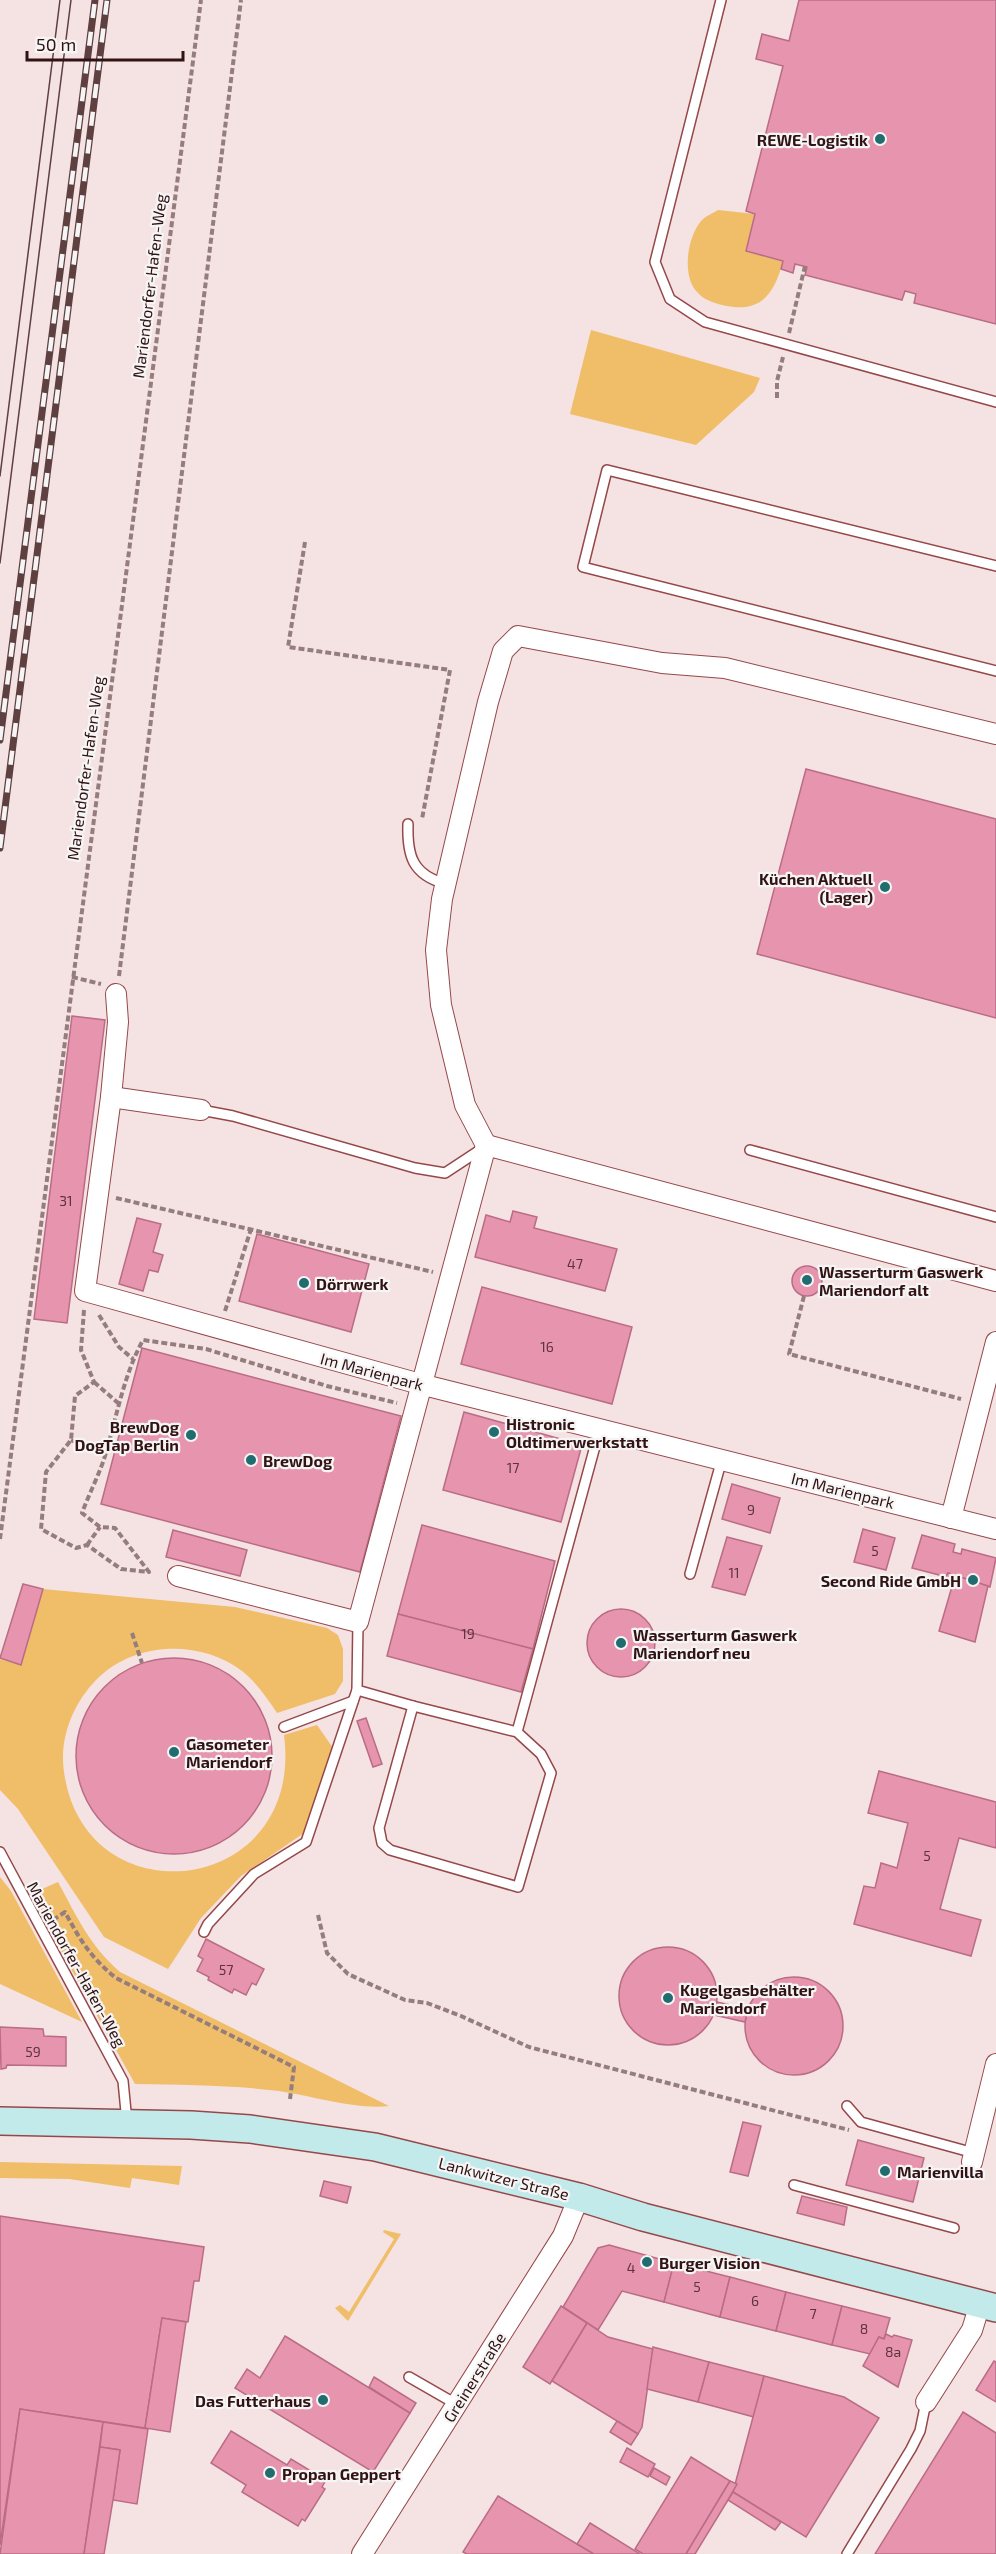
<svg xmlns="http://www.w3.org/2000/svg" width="996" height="2554" viewBox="0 0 996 2554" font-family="'Exo 2',sans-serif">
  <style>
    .green { fill: #f0be69 }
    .building { fill: #e795af; stroke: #ba6c86; stroke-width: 1.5 }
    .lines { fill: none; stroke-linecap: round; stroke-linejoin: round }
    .lane-casing { stroke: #95484a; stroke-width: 12 }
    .street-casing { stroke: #95484a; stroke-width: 22 }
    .secondary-casing { stroke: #95484a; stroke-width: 30 }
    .path { stroke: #967d7d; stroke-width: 4; stroke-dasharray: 6 3; stroke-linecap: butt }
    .lane { stroke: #fff; stroke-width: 9 }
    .street { stroke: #fff; stroke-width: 20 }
    .secondary { stroke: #c2eaeb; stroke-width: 27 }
    .tram { stroke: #5e4041; stroke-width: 1.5 }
    .rail-casing { stroke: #5e4041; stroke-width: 7 }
    .rail { stroke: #f5f5f5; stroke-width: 4.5; stroke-dasharray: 14; stroke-linecap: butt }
    .poi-dot { fill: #206c6f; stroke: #f5f5f5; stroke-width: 2 }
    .labels { text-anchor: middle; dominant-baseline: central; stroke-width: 4.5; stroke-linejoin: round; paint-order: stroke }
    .number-label { font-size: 14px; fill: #5f333a }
    .poi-label { font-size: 16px; font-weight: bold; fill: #321213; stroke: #f5f5f5; text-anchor: start }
    .street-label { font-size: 16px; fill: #321213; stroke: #f5f5f5 }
  </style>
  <rect width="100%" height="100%" fill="#f5e2e2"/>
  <!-- green -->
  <g class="green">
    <path d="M718,210l37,4 -9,37 37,10c-8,31 -21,52 -56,45 -10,-2 -22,-5 -29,-13 -17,-16 -11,-57 4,-73 4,-4 11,-7 16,-10z"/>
    <path d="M591,330l169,48 -6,14 -58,53 -126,-31z"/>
    <path d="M43,1589l192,18 92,21 11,7 5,14v32l-8,13 -58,19c-10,-15 -21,-31 -35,-42 -42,-32 -108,-30 -146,9 -23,24 -37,58 -32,92 21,150 241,124 220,-37l33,-10 16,23 -29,85 -63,43 -40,42 -33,51 -64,-32 -86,-128 -18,-19v-131l21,6z"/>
    <path d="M0,1877l11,14 71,131 -82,-38z"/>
    <path d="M58,1882c19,35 32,64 62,90l269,134c-31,4 -77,-10 -110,-15 -48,-6 -96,-6 -144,-7l-90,-162 -10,-30z"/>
    <path d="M0,2162l182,4 -3,19 -47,-7 -2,10 -61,-9 -69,-1z"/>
    <path d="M384,2230l17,4 -53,87 -13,-13 5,-3 9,7 45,-73 -11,-7z"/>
  </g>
  <!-- building -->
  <g class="building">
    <path d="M799,0h197v324l-82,-21 2,-9 -11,-3 -3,9 -97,-25 2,-8 -12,-3 -2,9 -12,-4 2,-8 -37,-10 9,-37 -9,-3 37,-145 -27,-7 6,-25 27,7z"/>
    <path d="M806,769l190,50v199l-239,-64z"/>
    <path d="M72,1016l33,4 -38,303 -33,-4z"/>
    <path d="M513,1211l24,6 -3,11 83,21 -12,42 -130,-34 11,-42 24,7z"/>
    <path d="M137,1218l24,6 -8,28 10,3 -5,17 -9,-2 -6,21 -24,-7z"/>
    <path d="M257,1234l112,30 -18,68 -112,-31z"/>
    <circle cx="807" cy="1281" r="15"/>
    <path d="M482,1287l150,40 -20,77 -151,-40z"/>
    <path d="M142,1348l259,68 -41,156 -259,-68z"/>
    <path d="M464,1412l118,33 -21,77 -118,-32z"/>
    <path d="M732,1484l48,14 -10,35 -48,-14z"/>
    <path d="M422,1525l133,36 -22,88 -135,-35z"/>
    <path d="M863,1529l32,9 -9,32 -32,-8z"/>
    <path d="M173,1530l74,20 -7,26 -74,-19z"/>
    <path d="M922,1535l33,9 -2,8 8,2 1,-5 34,9 -6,29 -42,-14 -1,4 -35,-9z"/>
    <path d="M727,1537l35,9 -17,49 -33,-8z"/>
    <path d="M948,1573l40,13 -13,56 -36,-11 14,-48 -9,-3z"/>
    <path d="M23,1584l20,5 -22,76 -21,-7z"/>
    <circle cx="621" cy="1643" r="34"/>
    <path d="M398,1614l135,35 -12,43 -134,-36z"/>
    <circle cx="174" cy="1756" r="98"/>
    <path d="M366,1718l16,46 -9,3 -16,-46z"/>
    <path d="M879,1771l117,31v46l-37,-10 -19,71 41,11 -10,36 -117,-32 10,-38 11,2 6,-25 16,5 11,-45 -40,-10z"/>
    <path d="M206,1939l58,30 -8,16 -4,-2 -6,12 -12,-6 -2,4 -24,-13 1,-3 -12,-6 6,-12 -5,-3z"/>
    <circle cx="668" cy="1996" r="49"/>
    <circle cx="794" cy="2026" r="49"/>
    <path d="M717,2002l31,7 -3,13 -31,-7z"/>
    <path d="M0,2027l43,2 1,7 22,1v29l-59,-1 -1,3 -5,1z"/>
    <path d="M743,2122l18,4 -13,50 -18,-4z"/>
    <path d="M858,2140l66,18 -11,44 -67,-17z"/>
    <path d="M324,2181l27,6 -4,16 -27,-7z"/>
    <path d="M802,2196l45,11 -3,18 -47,-12z"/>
    <path d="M0,2216l204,31 -5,34h-5l-6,41 -26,-4 -17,110 -125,-19 -20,136z"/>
    <path d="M609,2245l65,18 -10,39 -42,-11 -24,39 -35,-23 35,-59z"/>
    <path d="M674,2263l56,14 -10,40 -56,-15z"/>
    <path d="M730,2277l56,15 -10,39 -56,-14z"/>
    <path d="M786,2292l56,14 -10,39 -56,-14z"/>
    <path d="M561,2306l26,17 -37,61 -27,-17z"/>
    <path d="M842,2306l48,12 -6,21 -5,-2 -9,17 -38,-9z"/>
    <path d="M162,2318l24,4 -16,110 -25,-4z"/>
    <path d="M587,2323l21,14 45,12 -11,78 -4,7 -86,-53z"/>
    <path d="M886,2334l6,3 2,-2 18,5 -14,47 -35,-21 16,-29 5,2z"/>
    <path d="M285,2336l125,77 -37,59 -138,-84 12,-19 13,9z"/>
    <path d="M653,2347l56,15 -11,40 -51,-13z"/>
    <path d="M994,2361l2,1v40l-20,-12z"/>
    <path d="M709,2362l55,14 -10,41 -56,-15z"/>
    <path d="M764,2376l80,21 35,21 -73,119 -73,-45z"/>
    <path d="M374,2377l42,26 -6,10 -41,-26z"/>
    <path d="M20,2409l83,13 -19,132h-84z"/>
    <path d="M963,2412l33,21v121h-121z"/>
    <path d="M617,2421l21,13 -7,11 -21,-13z"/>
    <path d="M103,2422l45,7 -11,75 -24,-4 7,-50 -20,-3z"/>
    <path d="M231,2431l56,34 4,-6 35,21 -4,7 3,2 -20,32 -3,-2 -4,7 -56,-34 4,-7 -35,-22z"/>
    <path d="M100,2447l20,3 -7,50 -9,54h-20z"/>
    <path d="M627,2448l28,16 -7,13 -28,-15z"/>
    <path d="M691,2457l39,24 -44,73h-43l-8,-5z"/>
    <path d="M654,2468l16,9 -4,8 -16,-9z"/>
    <path d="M730,2481l7,3 -9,16 -33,54h-9z"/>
    <path d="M733,2492l48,30 -6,8 -47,-30z"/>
    <path d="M498,2496l79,48 17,10h-127l-4,-2z"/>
    <path d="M590,2523l50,31h-46l-17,-10z"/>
  </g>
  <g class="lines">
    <defs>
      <g id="lane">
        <path d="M721,0l-66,262 15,37 35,23 291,80"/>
        <path d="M996,566l-389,-96 -24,97 413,104"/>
        <path d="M408,824c-1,31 4,51 38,60"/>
        <path d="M201,1110l32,6 182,52 30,5 38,-25"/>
        <path d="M750,1150l246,67"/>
        <path d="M690,1574l32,-115"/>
        <path d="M358,1622l-1,68 56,16"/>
        <path d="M284,1727l69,-26"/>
        <path d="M517,1732l-104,-26 -34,122 3,15 8,7 128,37 33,-114 -10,-19 -24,-22 83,-304"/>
        <path d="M0,1852l123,229 4,41"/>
        <path d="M204,1932l4,-8 46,-50 52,-32 51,-152"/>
        <path d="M847,2106l14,16 113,31"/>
        <path d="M794,2185l160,43"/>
        <path d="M409,2377l47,27"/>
        <path d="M847,2554l64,-105 9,-18 6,-29"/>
      </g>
      <g id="street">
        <path d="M116,994l2,28 -7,75 -26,194 335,93 576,145"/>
        <path d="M111,1097l90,13"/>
        <path d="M486,1145l510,136"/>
        <path d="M951,1518l45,-176"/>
        <path d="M178,1576l180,46 128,-477 -21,-40 -24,-100 -5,-55 6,-51 46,-197 15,-51 15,-15 144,27 63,5 271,66"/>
        <path d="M972,2162l24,-98"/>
        <path d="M926,2402l46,-72 8,-26"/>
        <path d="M362,2554l201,-318 16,-39"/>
      </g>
      <path id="secondary" d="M0,2121l191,4 59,4 125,18 204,50 64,20 353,91"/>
    </defs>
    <!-- lane casing -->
    <use href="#lane" class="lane-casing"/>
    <!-- street casing -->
    <use href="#street" class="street-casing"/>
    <!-- secondary casing -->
    <use href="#secondary" class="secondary-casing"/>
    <!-- path -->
    <g class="path">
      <path d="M789,333l16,-67"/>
      <path d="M777,398v-17l6,-24"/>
      <path d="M305,542l-17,105 162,23 -28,149"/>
      <path d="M119,976l122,-976"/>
      <path d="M72,977l29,7"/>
      <path d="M116,1198l317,74"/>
      <path d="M804,1296l-15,58 172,45"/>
      <path d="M84,1310l-3,40 13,32 -19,14 -4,44 -25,32 -5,57 35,19 11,-3 34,24 28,3 -34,-44 -15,-1 -18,-14c7,-19 17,-38 23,-57 12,-40 18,-79 38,-116l63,9 121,37 70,17"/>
      <path d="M225,1311l26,-82"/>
      <path d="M99,1315l20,32 14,12"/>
      <path d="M94,1382l24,21"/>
      <path d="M71,1440l34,16"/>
      <path d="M0,1539l201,-1539"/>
      <path d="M87,1545l13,-18"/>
      <path d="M132,1633l10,30"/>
      <path d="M318,1915l9,38 21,21 57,26 22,3 34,13 68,31 320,83"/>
      <path d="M53,1920l12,-8c15,28 26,46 51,66l178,89 -4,32"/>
    </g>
    <!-- lane -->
    <use href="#lane" class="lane"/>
    <!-- street -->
    <use href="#street" class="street"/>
    <!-- secondary -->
    <use href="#secondary" class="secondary"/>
    <!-- tram -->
    <g class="tram">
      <path d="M0,476l60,-476"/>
      <path d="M0,563l71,-563"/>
    </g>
    <defs>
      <g id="rail">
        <path d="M0,740l95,-740"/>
        <path d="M0,848l107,-848"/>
      </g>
    </defs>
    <!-- rail casing -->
    <use href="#rail" class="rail-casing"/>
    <!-- rail -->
    <use href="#rail" class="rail"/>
  </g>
  <!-- markers -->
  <g class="poi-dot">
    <circle cx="880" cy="139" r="6"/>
    <circle cx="885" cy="887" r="6"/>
    <circle cx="807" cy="1280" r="6"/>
    <circle cx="304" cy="1283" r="6"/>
    <circle cx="494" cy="1432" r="6"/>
    <circle cx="191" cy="1435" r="6"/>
    <circle cx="251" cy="1460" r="6"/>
    <circle cx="973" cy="1580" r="6"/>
    <circle cx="621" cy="1643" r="6"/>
    <circle cx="174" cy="1752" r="6"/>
    <circle cx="668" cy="1998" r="6"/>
    <circle cx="885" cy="2171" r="6"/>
    <circle cx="647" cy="2262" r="6"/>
    <circle cx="323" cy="2400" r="6"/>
    <circle cx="270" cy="2473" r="6"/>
  </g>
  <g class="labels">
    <!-- number labels -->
    <g class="number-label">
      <text x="66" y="1200">31</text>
      <text x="575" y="1263">47</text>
      <text x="547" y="1346">16</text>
      <text x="513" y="1467">17</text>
      <text x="751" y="1509">9</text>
      <text x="875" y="1550">5</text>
      <text x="734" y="1572">11</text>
      <text x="468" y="1633">19</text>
      <text x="927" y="1855">5</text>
      <text x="226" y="1969">57</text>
      <text x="33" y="2051">59</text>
      <text x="631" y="2267">4</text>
      <text x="697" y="2286">5</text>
      <text x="755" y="2300">6</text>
      <text x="813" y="2313">7</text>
      <text x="864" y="2328">8</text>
      <text x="893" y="2351">8a</text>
    </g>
    <!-- poi labels -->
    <g class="poi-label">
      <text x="868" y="139" text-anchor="end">REWE-Logistik</text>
      <text x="873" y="878" text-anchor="end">Küchen Aktuell<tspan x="873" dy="18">(Lager)</tspan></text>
      <text x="819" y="1271">Wasserturm Gaswerk<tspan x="819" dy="18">Mariendorf alt</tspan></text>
      <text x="316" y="1283">Dörrwerk</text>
      <text x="506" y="1423">Histronic<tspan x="506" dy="18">Oldtimerwerkstatt</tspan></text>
      <text x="179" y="1426" text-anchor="end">BrewDog<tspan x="179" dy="18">DogTap Berlin</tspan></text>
      <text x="263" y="1460">BrewDog</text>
      <text x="961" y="1580" text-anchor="end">Second Ride GmbH</text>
      <text x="633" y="1634">Wasserturm Gaswerk<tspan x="633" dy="18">Mariendorf neu</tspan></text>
      <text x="186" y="1743">Gasometer<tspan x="186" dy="18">Mariendorf</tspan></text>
      <text x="680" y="1989">Kugelgasbehälter<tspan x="680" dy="18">Mariendorf</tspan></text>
      <text x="897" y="2171">Marienvilla</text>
      <text x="659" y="2262">Burger Vision</text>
      <text x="311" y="2400" text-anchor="end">Das Futterhaus</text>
      <text x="282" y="2473">Propan Geppert</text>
    </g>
    <!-- street labels -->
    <g class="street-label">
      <text transform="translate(149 286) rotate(-83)">Mariendorfer-Hafen-Weg</text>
      <text transform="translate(85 768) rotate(-82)">Mariendorfer-Hafen-Weg</text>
      <text transform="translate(372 1371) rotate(15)">Im Marienpark</text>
      <text transform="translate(843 1490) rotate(14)">Im Marienpark</text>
      <text transform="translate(77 1964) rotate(61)">Mariendorfer-Hafen-Weg</text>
      <text transform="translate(504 2178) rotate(14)">Lankwitzer Straße</text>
      <text transform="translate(474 2377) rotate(-58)">Greinerstraße</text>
    </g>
  </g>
  <!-- scale -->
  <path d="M27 51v9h156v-9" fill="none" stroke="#321213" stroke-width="3"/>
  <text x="36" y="51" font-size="18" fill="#321213" stroke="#f5f5f5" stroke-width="4.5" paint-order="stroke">50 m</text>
</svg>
